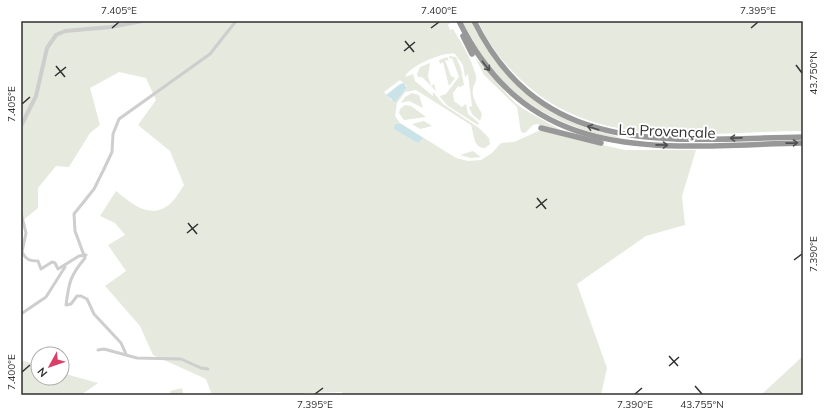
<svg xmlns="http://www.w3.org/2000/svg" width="824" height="416" viewBox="0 0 824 416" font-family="Mulish,sans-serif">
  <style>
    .green { fill: #e6e9dd; fill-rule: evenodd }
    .water { fill: #cae3e9 }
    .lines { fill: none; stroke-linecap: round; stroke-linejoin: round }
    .minor { stroke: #cecece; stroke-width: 3 }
    .tertiary { stroke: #cecece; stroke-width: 4 }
    .motorway { stroke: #989898; stroke-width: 5.5 }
    .oneway { stroke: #505050 }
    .ticks { fill: none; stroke: #313131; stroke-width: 1.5 }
    .labels { text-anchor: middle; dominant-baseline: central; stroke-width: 4; stroke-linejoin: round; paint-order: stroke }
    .street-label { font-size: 15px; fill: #313131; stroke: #fff }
    .neatline { fill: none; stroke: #313131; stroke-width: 1.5 }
    .ticks-label { font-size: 10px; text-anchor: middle; fill: #313131 }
  </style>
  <rect width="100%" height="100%" fill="#fff"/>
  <!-- green -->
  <g class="green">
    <path d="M21,21h431l-4,4 2,5 3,-1c10,16 18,29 23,47 1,5 -2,8 -3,12 -2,10 5,18 9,26l-2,7 -8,-7 -3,-7 3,-1 -4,-32 -3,3 -2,-12 -8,-11c-10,-3 -46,12 -50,23l8,-3 2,7 18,15v-4l10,12 36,24 10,10 1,6 -5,4c-12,0 -11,-14 -14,-23l-55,-35 -11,2 -8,11 -2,13 5,7 56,35 12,3 13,-1 11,-7 9,-10 13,-1 29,-13 33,10 49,11h71l-14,46 3,29 -39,11 -69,48 30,84 -6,27h-258l-1,-3 -36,1 -6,2h-88l-6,-16 -53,-24 -13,-29 -35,-40 21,-15 -18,-26 17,-10 -10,-12 -15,-7 16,-25c16,13 35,30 55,12 5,-5 9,-12 13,-18l-14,-34 -32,-26 18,-25 -10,-22 -27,-6 -29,16 10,37 -10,8 -21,34 -13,-1 -18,22v20l-17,14zM400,80l7,6v3l-11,9 -5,2 -7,-8z"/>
    <path d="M462,21h9c22,48 60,84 108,104 9,4 40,11 43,14 -52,-8 -103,-33 -135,-76 -9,-13 -17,-28 -25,-42z"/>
    <path d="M478,21h325v110c-96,0 -207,22 -283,-52 -17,-16 -32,-36 -42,-58z"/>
    <path d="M449,56l7,1 5,12 3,16 -4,2 -2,-1 -5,7 1,8 8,6 4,-3 2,10 11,9 -1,2 -30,-19 -7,-8 -1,-2 6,-2 13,-17 -7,-19 -2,1z"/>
    <path d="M447,57l2,4 -4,-1 6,16 4,2 -6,8 -6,-24 -3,2 -1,-4z"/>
    <path d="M475,57l39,45 11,8 41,23 -29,-9 -4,1 -8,8 -4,-1 -4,-25 -33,-32z"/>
    <path d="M430,63l-2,13 3,10 3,-2 2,7 -14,-14h-4l-1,-3 3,-7z"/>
    <path d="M412,93l7,2 4,13 -14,-7 -8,2 4,-6z"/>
    <path d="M405,105l6,1 15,11 -22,3 -5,-7 1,-4z"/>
    <path d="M424,121l8,5 -12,3 -8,-5z"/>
    <path d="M473,151l8,6 -10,1 -11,-3z"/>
    <path d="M803,356v39h-42z"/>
    <path d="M21,360l17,5v13h24v-5l36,10 -17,12h-60z"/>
    <path d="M182,388l1,6 -12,1 -1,-4z"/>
  </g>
  <!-- water -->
  <g class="water">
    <path d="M404,83l3,5 -12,14 -9,-7 14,-11z"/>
    <path d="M396,124h5l22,14 -5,5 -24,-14v-3z"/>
  </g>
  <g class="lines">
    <!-- minor -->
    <g class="minor">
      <path d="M21,213l5,20 -4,19c4,8 8,9 16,9l3,8 11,-7 3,1 3,6 21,-13 7,-1"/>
      <path d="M21,314l25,-17 19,-30"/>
      <path d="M98,350l6,-1 33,9 44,1 20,9 7,1"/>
      <path d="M126,354l-5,-11 -27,-29 -7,-15 -6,-3h-4l-6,8 -5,1c3,-23 4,-29 19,-47l-10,-27 -1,-17 20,-25 10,-20 8,-17 1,-18 6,-15 91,-65 26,-33"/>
    </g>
    <!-- tertiary -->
    <path class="tertiary" d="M21,126l15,-30 11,-48 9,-13 9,-4 46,-4 31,-6"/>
    <!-- motorway -->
    <g class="motorway">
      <path d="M459,21c73,149 206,125 344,122"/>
      <path d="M474,21c69,140 198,118 329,116"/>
      <path d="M463,36l9,18"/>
      <path d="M541,128l60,15"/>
    </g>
  </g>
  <!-- one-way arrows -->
  <defs><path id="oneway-shaft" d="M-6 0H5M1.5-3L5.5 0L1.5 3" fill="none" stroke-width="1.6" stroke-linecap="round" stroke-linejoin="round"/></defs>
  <g class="oneway">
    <use href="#oneway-shaft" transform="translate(486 66) rotate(52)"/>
    <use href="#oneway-shaft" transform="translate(593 128) rotate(-162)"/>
    <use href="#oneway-shaft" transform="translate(736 138) rotate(179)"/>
    <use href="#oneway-shaft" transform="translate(792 143) rotate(-1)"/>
    <use href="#oneway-shaft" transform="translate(662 145) rotate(1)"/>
  </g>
  <!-- ticks -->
  <path class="ticks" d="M112,28l7,-6M431,28l8,-6M751,28l7,-6M405,41l9,11M404,51l11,-9M796,65l6,8M56,66l9,11M55,76l11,-9M22,104l8,-7M537,198l9,11M536,208l11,-9M188,223l9,11M187,233l11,-9M794,260l8,-6M669,356l9,10M669,366l10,-9M22,372l8,-7M695,386l7,8M315,394l8,-6M635,394l7,-6"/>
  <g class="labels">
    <!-- street labels -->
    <g class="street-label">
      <text transform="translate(667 131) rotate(2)">La Provençale</text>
    </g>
  </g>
  <!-- border -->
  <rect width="824" height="416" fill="none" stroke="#ffffff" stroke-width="44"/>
  <!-- north arrow -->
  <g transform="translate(50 366) rotate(230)"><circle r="19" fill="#ffffff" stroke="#adadad"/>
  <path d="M0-3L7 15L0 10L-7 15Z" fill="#db3f67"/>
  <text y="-6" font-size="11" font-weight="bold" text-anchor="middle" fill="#313131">N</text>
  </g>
  <rect x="22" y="22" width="780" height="372" class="neatline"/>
  <g class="ticks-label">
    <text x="119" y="14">7.405°E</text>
    <text x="439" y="14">7.400°E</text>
    <text x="758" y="14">7.395°E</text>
    <text transform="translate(813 73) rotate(-90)" y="4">43.750°N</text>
    <text transform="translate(11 104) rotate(-90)" y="4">7.405°E</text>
    <text transform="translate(813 254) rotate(-90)" y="4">7.390°E</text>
    <text transform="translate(11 372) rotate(-90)" y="4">7.400°E</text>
    <text x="315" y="408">7.395°E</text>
    <text x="635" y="408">7.390°E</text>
    <text x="702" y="408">43.755°N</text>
  </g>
</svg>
